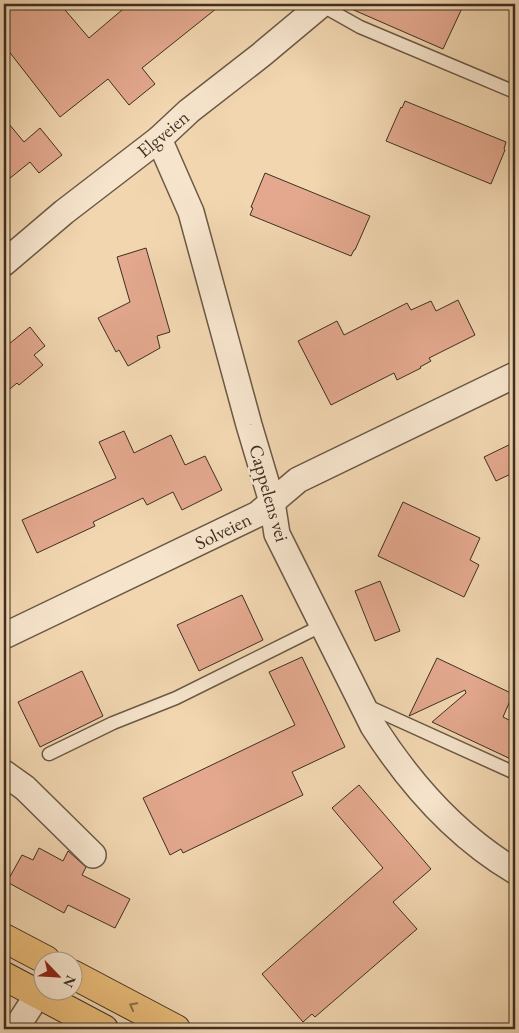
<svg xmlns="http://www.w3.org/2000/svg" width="519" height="1033" viewBox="0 0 519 1033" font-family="'EB Garamond',serif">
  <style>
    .building { fill: #e3a88e; stroke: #3e2f23 }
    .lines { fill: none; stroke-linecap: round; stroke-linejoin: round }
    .lane-casing { stroke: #6b5946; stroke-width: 15 }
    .street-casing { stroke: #6b5946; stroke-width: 28 }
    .primary-casing { stroke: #3e2f23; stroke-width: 30 }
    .lane { stroke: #f6e4cc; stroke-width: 12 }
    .street { stroke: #f6e4cc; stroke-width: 25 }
    .primary { stroke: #e8bb78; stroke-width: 28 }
    .oneway { stroke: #8a6e49 }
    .labels { text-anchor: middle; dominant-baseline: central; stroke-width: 5; stroke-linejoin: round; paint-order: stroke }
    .street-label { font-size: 19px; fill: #3e2f23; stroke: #f6e4cc }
  </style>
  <rect width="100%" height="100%" fill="#f1d6b0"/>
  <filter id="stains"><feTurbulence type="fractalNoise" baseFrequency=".004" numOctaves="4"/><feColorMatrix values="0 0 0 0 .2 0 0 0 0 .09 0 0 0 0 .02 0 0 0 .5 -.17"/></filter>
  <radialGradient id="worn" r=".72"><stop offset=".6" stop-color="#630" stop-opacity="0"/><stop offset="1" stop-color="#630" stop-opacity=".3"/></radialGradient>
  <!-- building -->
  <g class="building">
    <path d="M12,4h48l29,34 40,-34h93l-80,64 13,16 -26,21 -21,-26 -48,38 -56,-72v-35z"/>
    <path d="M340,4h124l-21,45z"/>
    <path d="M405,101l101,41 -2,7 1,1 -14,34 -105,-43 15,-34 1,1z"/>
    <path d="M4,118l20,24 16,-14 22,27 -23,18 -9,-11 -26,21z"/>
    <path d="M265,173l105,43 -15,34h-1l-3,6 -101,-41 3,-7 -2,-1z"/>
    <path d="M146,248l24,84 -13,4 3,12 -32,18 -9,-16 -3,2 -18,-34 32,-16 -13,-45z"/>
    <path d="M458,300l17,35 -46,23 2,3 -11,6 1,1 -24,12 -3,-7 -63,32 -33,-64 39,-20 7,14 63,-32 4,7 20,-9 5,10z"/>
    <path d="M30,327l15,19 -11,9 9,10 -24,20 -2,-2 -13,11v-46z"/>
    <path d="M124,431l10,22 37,-18 14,30 20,-9 17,34 -40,20 -9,-18 -26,13 -4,-7 -50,24 2,4 -58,27 -15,-33 94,-42 -17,-36z"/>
    <path d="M515,442v30l-19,9 -12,-24z"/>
    <path d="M403,502l77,36 -10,22 9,5 -15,32 -86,-41z"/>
    <path d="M380,581l20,50 -25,10 -20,-50z"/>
    <path d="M242,595l21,45 -64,31 -22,-46z"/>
    <path d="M302,657l43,90 -53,25 11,23 -120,58 -2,-4 -11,6 -27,-57 152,-73 -26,-53z"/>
    <path d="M437,658l76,36 -10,23 12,6v38l-83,-39 34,-29 -1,-3 -56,26z"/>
    <path d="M82,671l21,45 -63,31 -22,-45z"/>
    <path d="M359,785l72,84 -38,33 24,27 -102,88 -3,-3 -9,8 -41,-48 121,-106 -51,-60z"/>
    <path d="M39,848l24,13 5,-10 18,16 -4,8 48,24 -15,29 -47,-23 -4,8 -57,-31 15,-27 11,5z"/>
  </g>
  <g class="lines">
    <defs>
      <g id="lane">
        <path d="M321,5l39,22 155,65"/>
        <path d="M365,705l150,68"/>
        <path d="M49,754l64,-31 63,-25 147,-73"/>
      </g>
      <g id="street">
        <path d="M159,139l32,73 58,213 23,77 5,32 96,192c37,58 83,110 142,145"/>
        <path d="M4,263l60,-51 95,-73 30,-28 72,-56 61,-51"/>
        <path d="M4,636l254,-122 40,-34 217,-105"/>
        <path d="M4,773l21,15 68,67"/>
        <path d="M11,1029l9,-7 18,-28"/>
      </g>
      <g id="primary">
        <path d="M4,938l42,22"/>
        <path d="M72,974l104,55"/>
        <path d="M4,976l100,53"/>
      </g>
    </defs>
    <!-- lane casing -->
    <use href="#lane" class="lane-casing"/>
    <!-- street casing -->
    <use href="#street" class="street-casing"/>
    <!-- primary casing -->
    <use href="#primary" class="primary-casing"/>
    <!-- lane -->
    <use href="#lane" class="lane"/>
    <!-- street -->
    <use href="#street" class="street"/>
    <!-- primary -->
    <use href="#primary" class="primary"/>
  </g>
  <!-- one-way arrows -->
  <defs><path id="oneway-chevron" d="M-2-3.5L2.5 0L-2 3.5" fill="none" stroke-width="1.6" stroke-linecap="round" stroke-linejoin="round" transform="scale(1.25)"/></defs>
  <use class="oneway" href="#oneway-chevron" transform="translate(133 1006) rotate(-152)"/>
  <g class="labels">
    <!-- street labels -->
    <g class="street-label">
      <text transform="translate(163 134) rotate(-40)">Elgveien</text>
      <text transform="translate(269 493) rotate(74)">Cappelens vei</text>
      <text transform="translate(223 531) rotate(-26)">Solveien</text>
    </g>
  </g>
  <!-- margin -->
  <rect width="519" height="1033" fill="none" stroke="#f1d6b0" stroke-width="20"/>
  <rect x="5" y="5" width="509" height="1023" fill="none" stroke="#3e2f23" stroke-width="2.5"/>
  <rect x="10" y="10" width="499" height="1013" fill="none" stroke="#3e2f23"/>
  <!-- north arrow -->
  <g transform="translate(58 976) rotate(115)"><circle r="24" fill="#f6e4cc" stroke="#ac9c88"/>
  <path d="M0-4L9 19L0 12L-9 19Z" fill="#8f2418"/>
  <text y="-8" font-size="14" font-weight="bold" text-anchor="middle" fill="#3e2f23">N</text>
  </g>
  <rect width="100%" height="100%" filter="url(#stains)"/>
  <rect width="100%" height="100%" fill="url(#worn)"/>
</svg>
